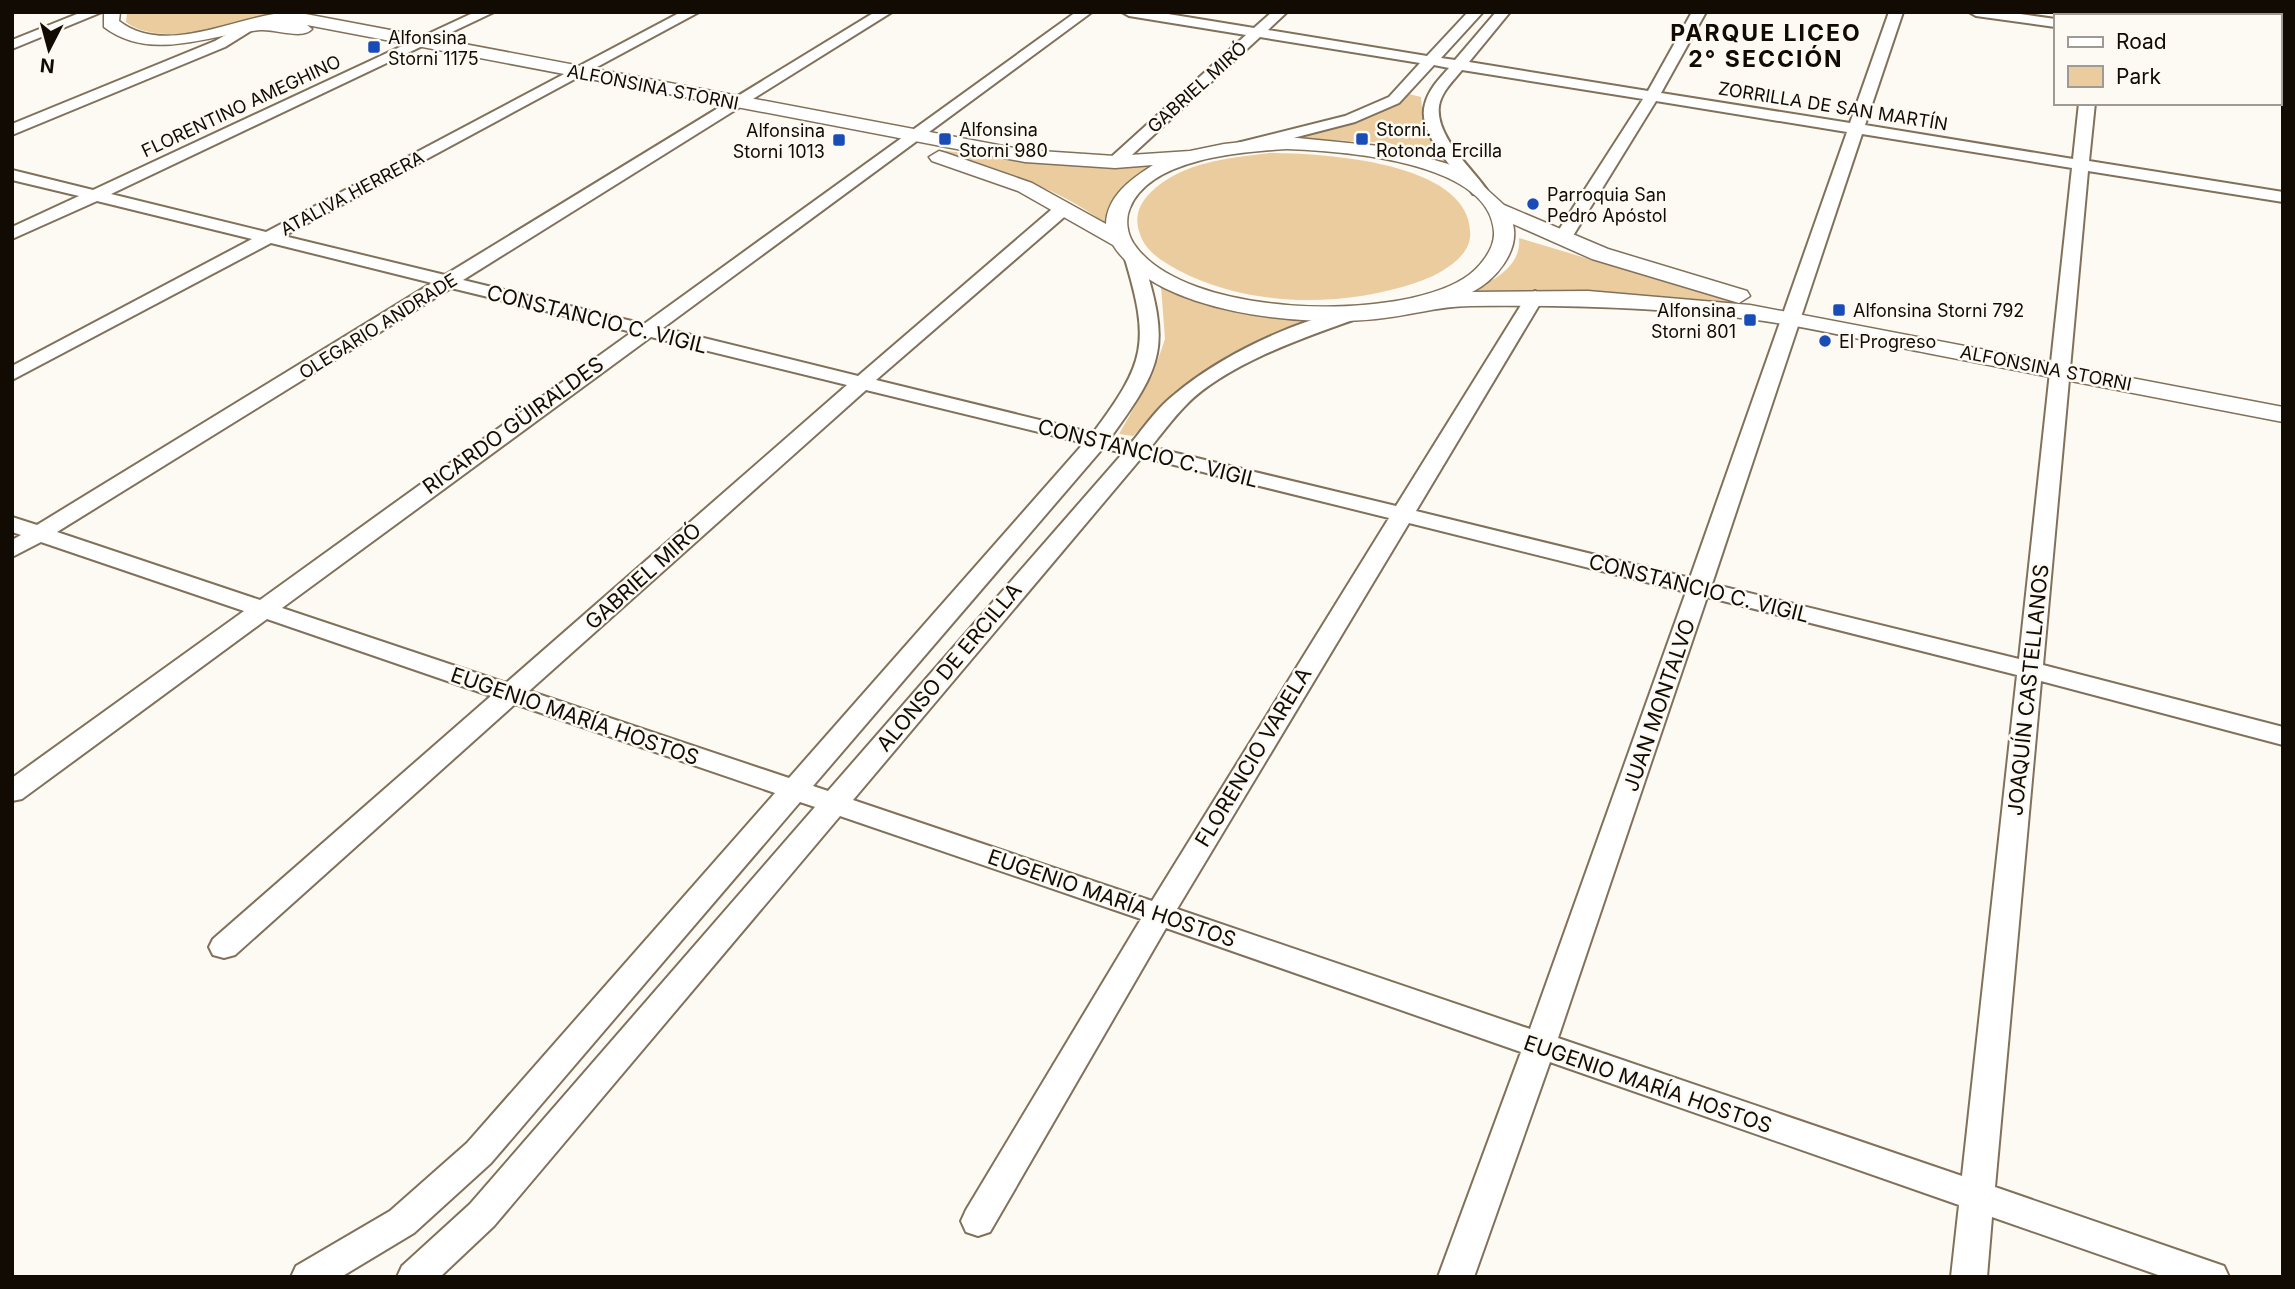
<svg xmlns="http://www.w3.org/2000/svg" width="2295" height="1289" viewBox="0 0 2295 1289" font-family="Inter,sans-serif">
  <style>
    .green { fill: #ebcc9e }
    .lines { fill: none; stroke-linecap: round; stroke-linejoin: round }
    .minor-casing { stroke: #81715a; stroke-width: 4 }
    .tertiary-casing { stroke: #81715a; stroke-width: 3 }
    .minor { fill: #fff; fill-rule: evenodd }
    .tertiary { fill: #fff; fill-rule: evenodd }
    .poi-dot { fill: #1a4cb8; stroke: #fdfaf4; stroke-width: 2.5 }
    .labels { text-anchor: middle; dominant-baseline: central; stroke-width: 5; stroke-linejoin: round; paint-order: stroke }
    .far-poi-label { font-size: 18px; fill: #110b04; stroke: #fdfaf4; text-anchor: start }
    .far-street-label { font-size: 18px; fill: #110b04; stroke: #fdfaf4 }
    .street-label { font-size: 21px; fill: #110b04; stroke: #fdfaf4 }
    .far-district-label { font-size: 23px; font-weight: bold; letter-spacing: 2px; fill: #110b04; stroke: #fdfaf4 }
  </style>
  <rect width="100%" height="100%" fill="#fdfaf4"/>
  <!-- green -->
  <g class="green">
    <path d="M127,12h149c-32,16 -121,35 -150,10z"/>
    <path d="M1409,94l12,3 2,23 23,42 -57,-19 -97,-5c43,-10 80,-20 117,-44z"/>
    <path d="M939,150l137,16 96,-4 -20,7 -44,57c-48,-39 -111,-56 -169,-76z"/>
    <path d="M1269,153c51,0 208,8 201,85 -3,23 -36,39 -55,45 -75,25 -167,24 -237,-13 -15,-8 -33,-19 -38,-36 -6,-16 -2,-29 11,-42 31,-30 77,-34 118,-39z"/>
    <path d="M1519,238l241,72 -160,-16 -128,-3c21,-10 50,-25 47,-53z"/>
    <path d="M1161,286c51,22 102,29 157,35l-90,34 -38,27 -57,54 -14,-2 34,-60 12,-35z"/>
  </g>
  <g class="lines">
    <defs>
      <g id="minor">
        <path d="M82,12h20l-90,37v-9z"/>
        <path d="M475,12h19l-383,182 155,38 415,-220h18l-415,224 161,39 430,-263h17l-429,268 181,44 432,-312h16l-429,316 195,48 200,-172 6,-1 8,5 -2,4 -194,168 217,53c53,-71 57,-90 32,-174l9,-5 9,5c27,87 21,105 -32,178l21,5c13,-16 26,-35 43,-48 48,-40 114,-70 174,-85l7,2 2,4 -2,4c-52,18 -131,46 -170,86 -13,13 -24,28 -35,42l245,59 130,-209 9,-6 9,6 -128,214 274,67 157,-446 -191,-31 -85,138 -9,5 -9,-5 90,-140 -181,-29c-8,10 -21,22 -23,36 -4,30 32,61 48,84l-8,5 -6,-1c-16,-23 -57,-60 -48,-90 4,-15 14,-25 24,-36l-15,-3 -35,38 -44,19 -112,29 -6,-2v-6l108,-27 44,-19 31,-34 -160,-26 -139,128h-12v-6l137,-124 -117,-19 -7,-4h34l98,16 18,-16h15l-19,18 159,26 41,-44h15l-42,46 14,2 41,-48h14l-41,50 179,29 44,-79h14l-45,81 189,30 39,-111h14l-38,113 208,34 6,-56h16l-6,58 194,31v10l-195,-31 -45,494 240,62v18l-242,-64 -46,506 229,79 5,11h-65l-172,-60 -5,60h-36l8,-72 -409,-143 -76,215h-36l83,-225 -355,-124 -176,304 -12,4 -12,-4 -5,-11 5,-11 175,-291 -301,-103 -346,410 -54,51h-43l5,-11 68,-62 345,-397 -15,-5 -309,361 -77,70 -73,44h-50l5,-11 94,-55 77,-68 308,-350 -260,-89 -280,251 -11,3 -11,-3 -4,-8 4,-8 278,-243 -224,-77 -245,180 -10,2v-23l232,-167 -203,-69 -29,15v-17l9,-5 -9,-3v-15l25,8 395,-242 -161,-40 -259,137v-14l240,-127 -155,-38 -85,38v-12l67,-31 -67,-16v-10l81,20zM1862,134l210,34 -53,491 -307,-75zM451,288l181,44 -372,268 -203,-68zM651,337l196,48 -341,298 -224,-75zM866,390l218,53 -295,335 -260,-87zM1103,448l20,5 -295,338 -15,-5zM1142,457l247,61 -237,383 -299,-101zM1409,523l277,69 -156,437 -353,-120zM1707,597l310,78 -55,501 -404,-138z"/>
        <path d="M1969,12h38l48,7v8l-79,-11z"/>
        <rect x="2089" y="12" width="14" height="4"/>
        <path d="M245,24l12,3 -32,20 -213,88v-11l203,-83z"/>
        <path d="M2279,49l4,1v8l-4,-1z"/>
      </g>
      <path id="tertiary" d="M104,12h16l-1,9c49,38 123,-9 176,-9l730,138 90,6 75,-5 34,-7 63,-7 103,10 58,17 23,11 33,30 104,44 139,42 3,5 -11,7 -147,-44 -79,-35c7,27 -18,57 -41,68l116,-1 162,14 533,102v15c-119,-23 -238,-46 -356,-69 -59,-11 -119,-27 -178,-34 -93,-12 -185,-14 -278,-13 -33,0 -62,10 -95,13 -74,8 -219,-5 -263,-74l-95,-54 -86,-30 -3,-4 10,-6 7,2 86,30 74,41c1,-28 25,-45 47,-59l-38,3 -90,-6 -718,-137 5,4c-9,11 -37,0 -51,1 -53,4 -109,33 -157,-3zM1287,149c52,2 203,11 207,83 1,18 -16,38 -31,47 -70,43 -279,39 -329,-35 -7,-10 -9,-25 -4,-36 20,-50 112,-56 157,-59z"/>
    </defs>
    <!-- minor casing -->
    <use href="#minor" class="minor-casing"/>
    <!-- tertiary casing -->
    <use href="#tertiary" class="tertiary-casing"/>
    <!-- minor -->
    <use href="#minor" class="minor"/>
    <!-- tertiary -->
    <use href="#tertiary" class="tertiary"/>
  </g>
  <!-- markers -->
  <g class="poi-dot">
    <rect x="367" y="40" width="14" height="14" rx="3.5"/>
    <rect x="938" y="132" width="14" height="14" rx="3.5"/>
    <rect x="1355" y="132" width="14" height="14" rx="3.5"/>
    <rect x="832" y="133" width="14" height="14" rx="3.5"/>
    <circle cx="1533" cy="204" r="7"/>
    <rect x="1832" y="303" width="14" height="14" rx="3.5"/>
    <rect x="1743" y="313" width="14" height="14" rx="3.5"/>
    <circle cx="1825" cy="341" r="7"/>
  </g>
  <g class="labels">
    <!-- far-poi labels -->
    <g class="far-poi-label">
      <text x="388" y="37">Alfonsina<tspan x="388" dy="21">Storni 1175</tspan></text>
      <text x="959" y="129">Alfonsina<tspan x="959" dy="21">Storni 980</tspan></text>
      <text x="1376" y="129">Storni.<tspan x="1376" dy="21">Rotonda Ercilla</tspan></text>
      <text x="825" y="130" text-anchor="end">Alfonsina<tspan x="825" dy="21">Storni 1013</tspan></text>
      <text x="1547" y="194">Parroquia San<tspan x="1547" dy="21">Pedro Apóstol</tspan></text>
      <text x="1736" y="310" text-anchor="end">Alfonsina<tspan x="1736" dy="21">Storni 801</tspan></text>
      <text x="1853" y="310">Alfonsina Storni 792</text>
      <text x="1839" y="341">El Progreso</text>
    </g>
    <!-- far-street labels -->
    <g class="far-street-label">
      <text transform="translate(653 87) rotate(11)">ALFONSINA STORNI</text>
      <text transform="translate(1197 87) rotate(-42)">GABRIEL MIRÓ</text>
      <text transform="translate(241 106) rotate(-25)">FLORENTINO AMEGHINO</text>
      <text transform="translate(1833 106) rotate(9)">ZORRILLA DE SAN MARTÍN</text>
      <text transform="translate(352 193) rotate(-28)">ATALIVA HERRERA</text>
      <text transform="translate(378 326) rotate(-32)">OLEGARIO ANDRADE</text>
      <text transform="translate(2046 368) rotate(11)">ALFONSINA STORNI</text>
    </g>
    <!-- street labels -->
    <g class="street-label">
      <text transform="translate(597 319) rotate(14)">CONSTANCIO C. VIGIL</text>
      <text transform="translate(513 425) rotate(-36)">RICARDO GÜIRALDES</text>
      <text transform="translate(1148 453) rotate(14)">CONSTANCIO C. VIGIL</text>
      <text transform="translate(643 576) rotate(-42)">GABRIEL MIRÓ</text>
      <text transform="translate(1699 588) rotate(14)">CONSTANCIO C. VIGIL</text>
      <text transform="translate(949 667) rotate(-50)">ALONSO DE ERCILLA</text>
      <text transform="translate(2028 690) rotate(-84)">JOAQUÍN CASTELLANOS</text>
      <text transform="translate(1659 705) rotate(-71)">JUAN MONTALVO</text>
      <text transform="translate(575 716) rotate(19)">EUGENIO MARÍA HOSTOS</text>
      <text transform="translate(1253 757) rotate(-59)">FLORENCIO VARELA</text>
      <text transform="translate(1112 898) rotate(19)">EUGENIO MARÍA HOSTOS</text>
      <text transform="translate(1648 1084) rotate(19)">EUGENIO MARÍA HOSTOS</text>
    </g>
    <!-- far-district labels -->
    <g class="far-district-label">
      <text x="1766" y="33">PARQUE LICEO<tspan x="1766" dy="26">2° SECCIÓN</tspan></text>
    </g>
  </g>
  <!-- border -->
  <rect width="2295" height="1289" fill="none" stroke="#110b04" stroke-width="28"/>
  <!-- legend -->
  <rect x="2054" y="14" width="228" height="91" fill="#fdfaf4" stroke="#9f9a94" stroke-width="2"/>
  <rect x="2068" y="37" width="35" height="10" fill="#ffffff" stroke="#9f9a94" stroke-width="2"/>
  <text x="2116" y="49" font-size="21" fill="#110b04">Road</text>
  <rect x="2068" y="66" width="35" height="21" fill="#ebcc9e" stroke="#9f9a94" stroke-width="2"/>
  <text x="2116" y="84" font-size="21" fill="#110b04">Park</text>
  <!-- north arrow -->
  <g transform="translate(49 49) rotate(186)" stroke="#fdfaf4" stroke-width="5" paint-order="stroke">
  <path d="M0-5L12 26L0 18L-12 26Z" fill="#110b04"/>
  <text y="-10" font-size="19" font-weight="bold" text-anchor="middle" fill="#110b04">N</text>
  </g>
</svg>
